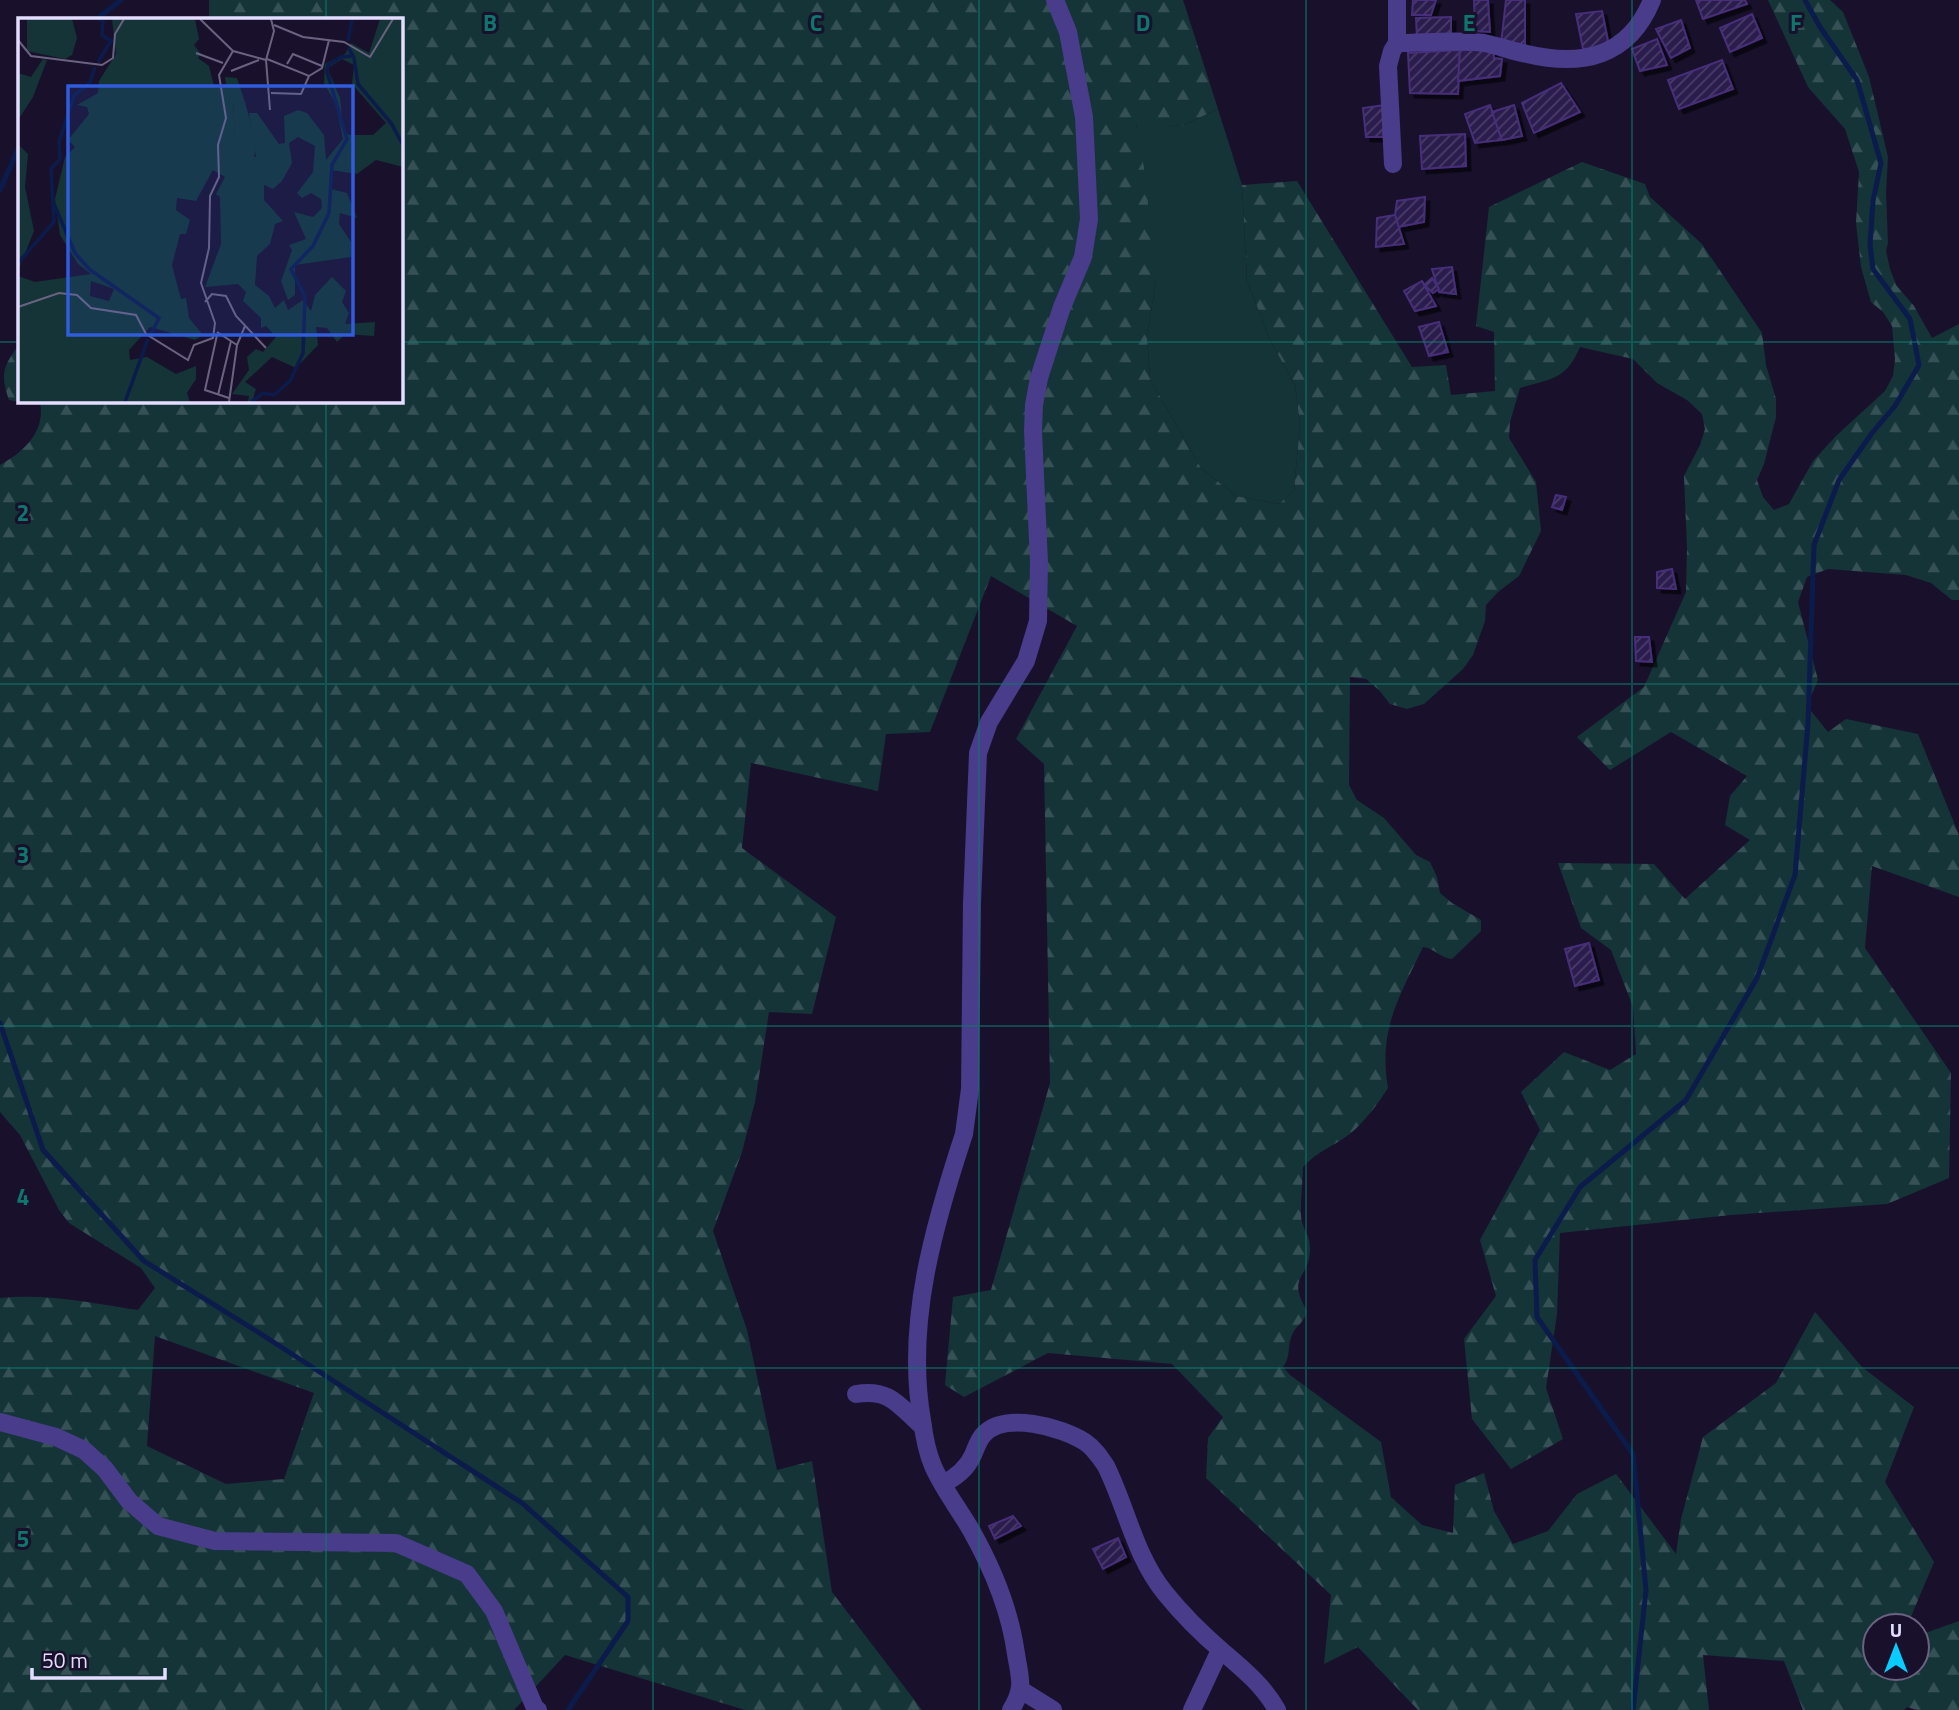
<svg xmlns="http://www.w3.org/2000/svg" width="1959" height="1710" viewBox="0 0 1959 1710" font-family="'Titillium Web',sans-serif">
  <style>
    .grass { fill: #143437 }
    .forest { fill: url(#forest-firs); fill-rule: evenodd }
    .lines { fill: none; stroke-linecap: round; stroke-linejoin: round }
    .stream { stroke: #0b1c4c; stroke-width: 5 }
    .building { fill: url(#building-hatch); stroke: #462f7a; stroke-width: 2; filter: url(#shadow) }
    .minor { stroke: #483c8b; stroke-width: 18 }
    .grid { fill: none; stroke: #0f766e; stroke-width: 2; stroke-opacity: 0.55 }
    .inset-river { fill: none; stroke: #0b1c4c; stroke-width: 3.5 }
    .inset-road { fill: none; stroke: #6a6380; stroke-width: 2 }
    .view { fill: #315cdc; fill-opacity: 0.15; stroke: #315cdc; stroke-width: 3.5 }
    .inset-edge { fill: none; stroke: #e4ddff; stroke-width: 3.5 }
    .grid-label { font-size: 23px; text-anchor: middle; font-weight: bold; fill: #0f766e; stroke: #19112c; stroke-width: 6; stroke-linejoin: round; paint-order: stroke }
  </style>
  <defs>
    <pattern id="forest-firs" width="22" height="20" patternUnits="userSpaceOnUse" patternTransform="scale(1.75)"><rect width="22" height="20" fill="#143437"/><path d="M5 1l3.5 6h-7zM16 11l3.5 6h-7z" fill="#365155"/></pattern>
    <pattern id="building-hatch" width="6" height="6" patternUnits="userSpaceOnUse" patternTransform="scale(1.75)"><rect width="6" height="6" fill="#2c1d4e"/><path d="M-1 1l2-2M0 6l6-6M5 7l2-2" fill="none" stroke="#4a3d69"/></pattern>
    <filter id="shadow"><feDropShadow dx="4.5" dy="4.5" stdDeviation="0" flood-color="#0009"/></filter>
  </defs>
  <rect width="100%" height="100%" fill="#19112c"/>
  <!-- grass -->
  <path class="grass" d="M1218,109l24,76 5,96 24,61 24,43 5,40 -6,65 -15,14 -43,-8 -35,-28 -51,-89 -3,-43 8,-48 -19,-165 46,3z"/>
  <!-- forest -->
  <path class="forest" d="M209,0h974l35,109 -36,17 -46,-2 10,55 9,109 -8,48 3,43 51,89 35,28 43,8 15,-14 6,-65 -5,-40 -24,-43 -24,-61 -5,-96 55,-4 115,186 34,-2 5,30 44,-4 -1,-59 -18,-6 13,-119 93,-45 63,22 5,13 52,47 60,89 4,32 10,34v18l-12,47 -7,16 6,17 11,13 15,-6 24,-43 23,-25 49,-45 8,-15 2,-17 -3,-33 -9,-14 -12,-10 -10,-35 -5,-44 3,-51 -14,-43 -37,-42 -40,-87h62l13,12 26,65 19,80 -2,35 2,51 -2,8 4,18 6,16 18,21 18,32 27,-14v276h-7l-21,-17 -25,-8 -78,-6 -21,8 -9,25 20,78 -11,26 21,26 18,-13 72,15 41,101v62l-87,-31 -7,82 86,125 -2,105 -62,26 -156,11 -171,18 -3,81 -11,74 17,51 -52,30 -39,-50 -8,-80 32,-43 -16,-56 60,-110 -19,-38 43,-40 46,18 26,-16 -3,-47 -22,-57 -30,-22 -23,-65 96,1 31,35 65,-59 -25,-15 5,-29 17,-20 -76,-44 -61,38 -33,-33 67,-50 42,-95 1,-44 -3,-72 16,-31 5,-16 -3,-15 -15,-14 -30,-17 -24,-24 -53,-12c-15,34 -28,31 -60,41l-10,34 -1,16 27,44 5,49 -22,45 -21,16 -12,13 -1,16 -12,34 -10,14 -39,35 -17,5 -17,-5 -11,-14 -13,-11 -16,-2 -1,108 8,15 27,18 32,37 14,7 7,15 3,16 12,10 29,17v11l-29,28c-12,-1 -18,-11 -29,-12 -24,51 -45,82 -35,141 -11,17 -27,39 -44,50 -16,11 -27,14 -41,29 0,13 -4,45 -1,55 3,11 8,14 8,27 -1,31 -24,26 -3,62 -2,11 -11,14 -15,24 -5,11 -1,22 -9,32l7,8 91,67 10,55 31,28 31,8 2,-48 29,-12 10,38 19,33 35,-13 29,-37 39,-20 60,80 5,-35 22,-82 73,-54 39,-71 47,55 52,40 -29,75 49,80 -27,64h-32v42h42v-32l42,-15v89h-42l-10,-3 -3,3h-101l-19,-49 -81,-6 6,55h-291l-60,-63 -34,17 7,-69 -125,-117 2,-40 15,-21 -51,-53 -124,-11 -84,44 -19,-12 8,-88 38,-7 59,-207 -6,-319 -28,-25 61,-113 -86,-50 -61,156 -44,2 -8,57 -127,-28 -9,85 94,69 -24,97 -43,-2 -14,90 -13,50 -29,79 34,99 30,140 35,-9 20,131 90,118h-177l-180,-55 -51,55h-514v-412c47,-5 92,5 138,12l17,-22 -14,-20 -72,-45 -10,-13 -39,-75 -20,-23v-647c24,-13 46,-34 40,-63l-15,1 -16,-3c-9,-26 -6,-34 10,-55v56h382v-382h-192zM155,1336l159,57 -30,86 -58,5 -79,-38z"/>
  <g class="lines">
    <!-- stream -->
    <g class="stream">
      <path d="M97,19l24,-19"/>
      <path d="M0,190l19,-43"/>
      <path d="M0,1023l43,127 101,111 117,73 261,169 106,94v24l-60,89"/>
      <path d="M1633,1710l13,-120 -13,-136 -96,-137 -2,-57 45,-73 106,-87 71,-122 38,-103 13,-151 6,-179 25,-65 33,-47 23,-27 24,-41 -9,-46 -37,-50 -3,-24 3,-44 8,-38 -24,-83 -37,-53 -15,-27"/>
    </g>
  </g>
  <!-- building -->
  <g class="building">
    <path d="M1413,0h23l-5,15h-19z"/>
    <path d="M1474,0h14l2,32 -15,-1z"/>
    <path d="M1506,0h19v45l-24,-1z"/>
    <path d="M1696,0h49l2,4 -44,15z"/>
    <path d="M1602,11l7,35 -26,3 -7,-35z"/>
    <path d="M1752,14l10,24 -32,14 -10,-24z"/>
    <path d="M1451,17v20h-34l-1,-19z"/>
    <path d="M1681,20l9,28 -19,10 -15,-29z"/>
    <path d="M1657,39l10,26 -27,6 -8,-22z"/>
    <path d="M1460,50l-2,44 -48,-1 -2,-40z"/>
    <path d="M1460,50h33l1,8 8,1 -2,17 -42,5z"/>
    <path d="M1722,60l11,29 -54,20 -11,-29z"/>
    <path d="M1561,83l19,29 -46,21 -12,-30z"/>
    <path d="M1385,105l-2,32h-17l-3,-29z"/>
    <path d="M1490,105l12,35 -27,3 -10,-29z"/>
    <path d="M1514,105l8,31 -20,4 -10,-28z"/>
    <path d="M1465,134l1,32 -44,3 -2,-33z"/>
    <path d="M1425,197l-1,25 -26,5 -3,-12 2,-14z"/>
    <path d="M1395,215l9,29 -28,3 1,-29z"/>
    <path d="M1452,267l4,27 -17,-2 -7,-23z"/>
    <path d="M1432,278l7,11 -6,4 -9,-8z"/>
    <path d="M1422,281l14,25 -21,5 -11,-20z"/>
    <path d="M1439,322l9,30 -19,4 -10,-29z"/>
    <path d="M1556,495l10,2 -4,13 -10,-3z"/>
    <path d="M1672,569l4,20 -19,-1v-16z"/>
    <path d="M1635,637h14l3,25 -16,-1z"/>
    <path d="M1589,943l10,37 -24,6 -10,-37z"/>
    <path d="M1013,1516l8,10 -26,13 -6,-13z"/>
    <path d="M1118,1538l8,19 -23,12 -10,-20z"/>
  </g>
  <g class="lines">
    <!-- minor -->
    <g class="minor">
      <path d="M1397,43c26,0 63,-4 87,0 15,3 28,8 43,11 55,13 102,3 125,-54"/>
      <path d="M1393,164l-5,-98 4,-15 5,-8v-43"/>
      <path d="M856,1394c34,-6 43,12 67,33"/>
      <path d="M0,1422l56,15 28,13 21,19 24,32 29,25 57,15 181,2 71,31 27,37 41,97 3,2"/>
      <path d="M943,1484c13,-7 24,-15 30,-29 3,-7 5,-14 10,-20 21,-24 79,-8 102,7 9,6 15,15 21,24 21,43 29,90 59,127 17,21 37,41 57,58 21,18 41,34 55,59"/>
      <path d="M1021,1690l32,20"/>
      <path d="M1011,1710c14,-23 9,-31 5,-56 -6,-44 -23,-85 -45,-124 -12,-21 -28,-41 -38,-64 -6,-14 -9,-30 -11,-46 -17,-96 12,-195 42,-286l6,-45 2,-186 6,-150 11,-31 37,-61 12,-40 1,-59 -6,-131 1,-26 5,-27 23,-71 21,-50 6,-38 -5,-102 -16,-85 -13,-32"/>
      <path d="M1192,1710l28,-60"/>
    </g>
  </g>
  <!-- grid -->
  <path class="grid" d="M326,0v19M653,0v1710M979,0v1710M1306,0v1710M1632,0v1710M0,342h19M401,342h1558M326,401v1309M0,684h1959M0,1026h1959M0,1368h1959"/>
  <!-- overview -->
  <g transform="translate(18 18)">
    <rect width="385" height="385" fill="#19112c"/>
    <path d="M227,84l11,40 -2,18 -11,-6 -8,-13 -2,-37z" fill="#143437"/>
    <path d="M9,1h45l5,19 -5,17 -7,4 -38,-8zM94,1h83l4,20 -5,6 7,9 -3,4 11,8 5,20 12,-2 -1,-7 12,1 8,24 -12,3 2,30 8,19 13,3 -7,-44h8l22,31 6,-1 -1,-27 14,-6 9,3 17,22 2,25 17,-21 -7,-34 -12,-22 1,-19 20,-10 6,-11 18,10 11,-34h23v148l-27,-7 -19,14 -26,-4v19l16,4 10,25 -17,-5 -1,11 12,18v15l-56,8v30l-7,5 -7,-19 11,-31 -3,-5 17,-6 -12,-27 19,5 9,-9 -1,-9 -10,-6 -9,5 -5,-5 16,-21 2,-26 -17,-9 -9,6 3,20 -10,18 -9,8 -9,-4v15l19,21 -8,3 -5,20 -13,12 -2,29 14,11 6,12 9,-8 4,10 15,-10 8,11 4,-16 17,-18 14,14 -4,11 7,11 -4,11 30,-2 -1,14 -29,-2 -8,8 -10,-14 -11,-1 2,18 -22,23 -24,-11 -27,25 11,7 -4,13h-4l1,-6 -17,-2 17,-24 -2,-13 9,-8 7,3 13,-15 -10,-11 -5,2v-10l-18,-17 3,-9 -8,-8 -33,3 16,-43 -1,-47 -4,-3 9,-17 -12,-7 -17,31 -19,-3 -1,12 14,10 -4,14h-6l-8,31 9,34 5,-1 3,20 14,17 -8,5 -45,-13 -21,23 1,10 17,-3 29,17 20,-8v13l-9,14 3,9h-172v-126l17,6 56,-8 -13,-10 -18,-29 -5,-36 10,-42 10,-10 -7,-7 21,-26 -2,-7 -10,-2 21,-12 1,-12 17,-27zM324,41l12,6 -2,19 34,39 -13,12h-24l-6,-7 -3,-30 -11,-26v-5zM73,263l23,8 -5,12 -19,-5zM25,41l4,1 -14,37 -15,23v-47l13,4zM0,126l10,10 -3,33 9,44 -16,40z" fill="#143437" fill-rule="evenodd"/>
    <path class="inset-river" d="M330,23l4,-22M336,40l4,26 33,39 12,22M80,44l13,-21 -9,-6 1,-14 -5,-2M36,186l21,49 14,16 70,49 -8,16M0,245l36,-41 -3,-53 9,-10 -1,-17 15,-46 16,-14 5,-15M107,384l23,-63M233,384l12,-9 11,2 16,-14 13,-28 2,-56 -14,-28 22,-23 16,-33 3,-48 15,-26 -20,-67 1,-7 13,-8 12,-1 -5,-9"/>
    <path class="inset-road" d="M182,1l33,32M256,7l29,12 41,5 26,15 23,-38M0,22l13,16 71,9 11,-7 2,-24 9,-15M178,35l27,10M249,41l42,17 13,-8 7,-28M248,42l4,50M269,46l6,-10 29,12M213,53l28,-11M253,75l30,1 8,-18M187,284l7,-8 14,2 10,20 30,32M0,289l41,-14 18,2 14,13 45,7 10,19 42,26 6,-15 19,-7 2,-15 -14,-40 8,-35 1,-52 9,-19 -1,-32 8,-27 -7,-43 14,-24 33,9 8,-29 -3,-12M199,314l20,13M199,317l-12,55 24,8M200,377l13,-54M211,384l8,-57 8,-19"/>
    <path class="view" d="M50,68h285v249h-285z"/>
    <rect width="385" height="385" class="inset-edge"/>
  </g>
  <g class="grid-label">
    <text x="490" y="31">B</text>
    <text x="816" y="31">C</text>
    <text x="1143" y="31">D</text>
    <text x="1469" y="31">E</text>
    <text x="1796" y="31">F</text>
    <text x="23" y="521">2</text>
    <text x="23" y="863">3</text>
    <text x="23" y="1205">4</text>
    <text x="23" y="1547">5</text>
  </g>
  <!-- north arrow -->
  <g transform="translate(1896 1647)"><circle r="33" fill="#19112c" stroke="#6a6380" stroke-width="2"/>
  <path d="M0-5L12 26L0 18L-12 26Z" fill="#09cdff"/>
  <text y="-10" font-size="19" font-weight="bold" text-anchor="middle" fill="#e4ddff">U</text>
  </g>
  <!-- scale -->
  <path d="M32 1668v10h133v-10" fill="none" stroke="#e4ddff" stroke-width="3.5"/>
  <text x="42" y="1668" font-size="21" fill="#e4ddff" stroke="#19112c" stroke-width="5" paint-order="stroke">50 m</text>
</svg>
